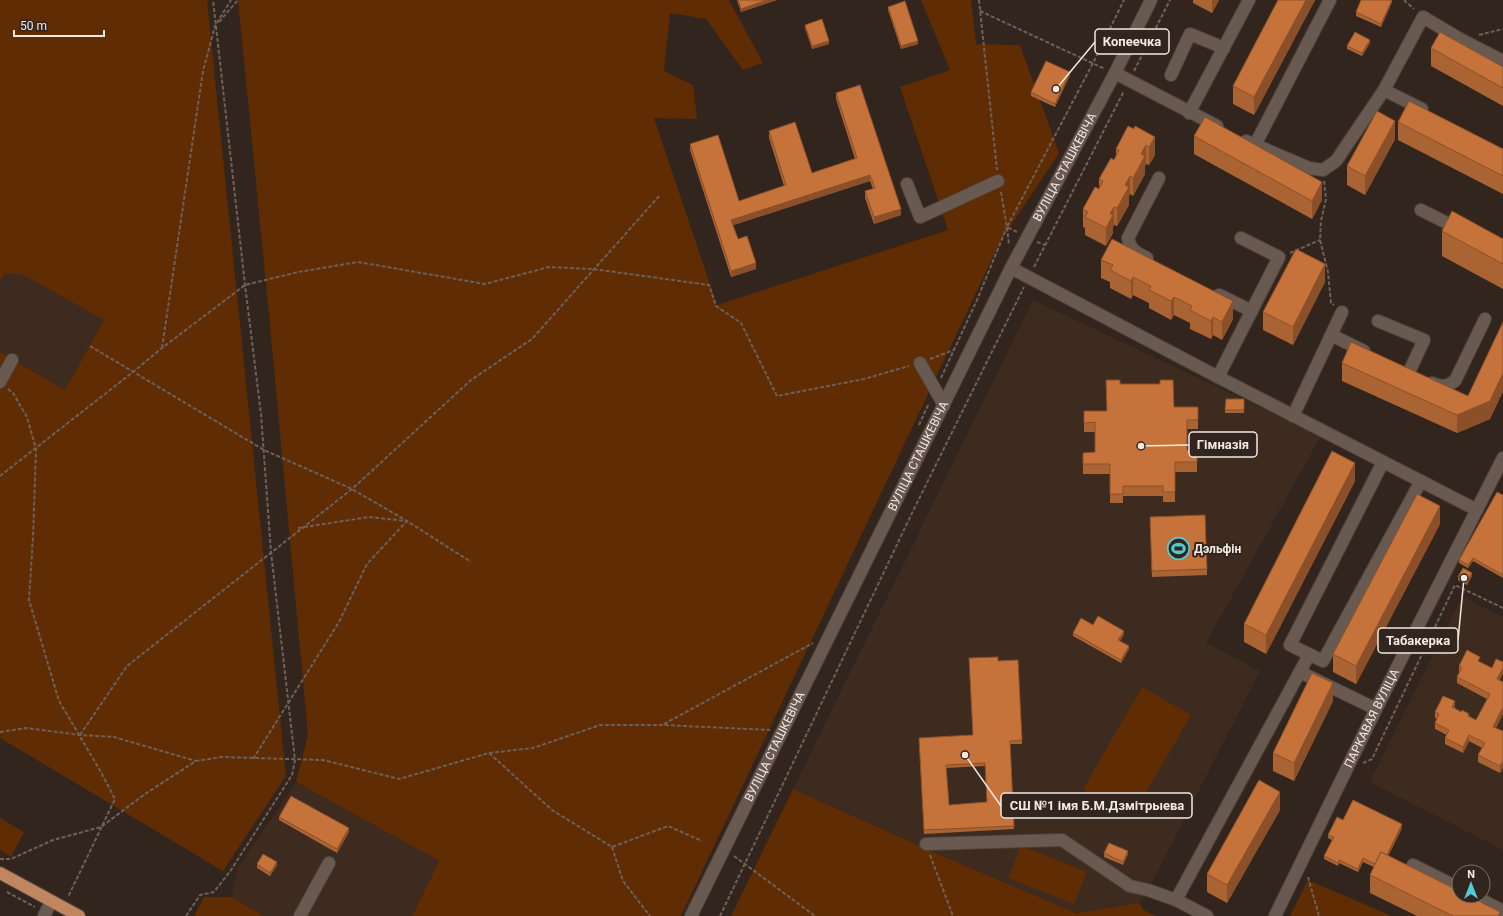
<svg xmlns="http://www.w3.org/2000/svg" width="1503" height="916" viewBox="0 0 1503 916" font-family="Roboto,sans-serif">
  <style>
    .built { fill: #3d2b1f }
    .green { fill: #5f2c03 }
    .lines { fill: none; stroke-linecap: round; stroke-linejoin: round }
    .minor-casing { stroke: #4e433c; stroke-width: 14 }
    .major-casing { stroke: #4e433c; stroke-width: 14 }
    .path { stroke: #6d615a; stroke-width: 2; stroke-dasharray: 4 2; stroke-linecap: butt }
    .minor { stroke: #695a51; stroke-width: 12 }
    .major { stroke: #c1855f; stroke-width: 12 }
    .wall { fill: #aa6333; fill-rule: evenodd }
    .shaded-wall { fill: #8b5029 }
    .building { fill: #c6733b; stroke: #8b5029; fill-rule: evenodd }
    .labels { text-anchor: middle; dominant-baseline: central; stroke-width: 4; stroke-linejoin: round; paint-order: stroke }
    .street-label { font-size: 12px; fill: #f2e9e4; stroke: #32251d }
    .poi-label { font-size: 12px; font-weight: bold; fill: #f2e9e4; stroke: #32251d; text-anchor: start }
    .leader { fill: none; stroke: #f2e9e4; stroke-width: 1.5 }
    .callout-dot { fill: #f2e9e4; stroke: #32251d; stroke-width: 1.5 }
    .callout { fill: #32251d; stroke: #f2e9e4; stroke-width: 1.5 }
    .callout-label { font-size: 13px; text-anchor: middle; font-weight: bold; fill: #f2e9e4 }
  </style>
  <rect width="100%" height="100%" fill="#32251d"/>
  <!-- built -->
  <g class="built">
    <path d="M5,273l18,2 81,45 -39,70 -65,-38v-71z"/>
    <path d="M1033,300l288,136 -115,207 54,28 -112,219 -9,13 -63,10 -147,-63 -136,-61z"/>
    <path d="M1462,597l41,20v233l-133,-68z"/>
    <path d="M296,782l143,79 -27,55h-148l-32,-19 5,-28z"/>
  </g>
  <!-- green -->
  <g class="green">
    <path d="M0,0h207l79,776 -63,95 -223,-133v-386l65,38 39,-70 -81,-45 -18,-2 -5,8z"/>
    <path d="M238,0h491l34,63 -20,7 -37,-51 -36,-6 -6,58 29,14 4,34 -43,-1 63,187 231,-75 -48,-143 50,-17 -29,-70h50l5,44 44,1 39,108 -59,89 -319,674h-269l27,-55 -143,-79 12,-47 -40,-431z"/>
    <path d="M1142,687l49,28 -59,102 -49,-28z"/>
    <path d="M793,789l136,61 147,63 63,-10 6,8 11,5h-425z"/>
    <path d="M0,818l24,14 -13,25 -11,-7z"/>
    <path d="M1021,846l66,26 -13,32 -66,-26z"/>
    <path d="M1308,880l84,36h-102z"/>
    <path d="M204,897h28l32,19h-70z"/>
  </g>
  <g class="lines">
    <defs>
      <g id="minor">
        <path d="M1115,73l102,53"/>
        <path d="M1171,75l19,-41 34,14"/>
        <path d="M1384,90l38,19"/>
        <path d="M1189,113l60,-113"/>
        <path d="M1246,141l63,27 14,2 13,-9 48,-71 39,-73 37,22 43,22"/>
        <path d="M1255,145l75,-145"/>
        <path d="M907,184l13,33 78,-36"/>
        <path d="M1421,210l40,20"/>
        <path d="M1147,258c-10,-5 -17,-8 -19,-20l31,-60"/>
        <path d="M1011,268l207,109 259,133"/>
        <path d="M1219,295l33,16"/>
        <path d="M1378,321l46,19 -15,32"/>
        <path d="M1331,335l33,16"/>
        <path d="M920,363l24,42"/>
        <path d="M1218,377l61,-120 -38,-19"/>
        <path d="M0,382l12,-22"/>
        <path d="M1432,383c10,4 14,4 23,-2l30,-62"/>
        <path d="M1293,416l49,-104"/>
        <path d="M1383,462l-93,183 33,16 98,-180"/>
        <path d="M1300,672l76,37"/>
        <path d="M926,844l136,-4 68,46 18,4 28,10 31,16"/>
        <path d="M1413,865l46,23"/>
        <path d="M1474,896l29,15"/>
        <path d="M1176,900l133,-245"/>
        <path d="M44,916l7,-14"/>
        <path d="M300,916l29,-53"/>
        <path id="s1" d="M691,916l320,-648 104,-195 36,-73"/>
        <path id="s2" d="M1275,916l101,-207 127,-251"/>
      </g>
      <path id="major" d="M0,873l79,43"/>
    </defs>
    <!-- minor casing -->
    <use href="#minor" class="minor-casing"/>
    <!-- major casing -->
    <use href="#major" class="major-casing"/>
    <!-- path -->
    <g class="path">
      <path d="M979,0l18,170"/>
      <path d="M1404,0l10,9"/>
      <path d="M980,11l125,58"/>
      <path d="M219,22l19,-22"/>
      <path d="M1479,35l24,-6"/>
      <path d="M1134,71l36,-71"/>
      <path d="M1324,181l2,18 -5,22 -1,19 8,32 3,31 3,2"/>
      <path d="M1001,192l6,35 2,18"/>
      <path d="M1017,232l-10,-5 86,-164 31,-63"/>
      <path d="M1037,242l8,3"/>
      <path d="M1290,253l30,-13"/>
      <path d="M1034,267l90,-176"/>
      <path d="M90,346l174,104 88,39 55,32 64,41"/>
      <path d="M162,348l41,-277 12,-45 16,-26"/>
      <path d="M930,359l24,-9"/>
      <path d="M941,378l36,-78 30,-73"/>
      <path d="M8,389l5,4 14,24 9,32 -3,88 -4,63 30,101 42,71 14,27 -47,98"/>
      <path d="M919,425l10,-22"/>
      <path d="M0,476l133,-104 29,-24 83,-63 53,-13 60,-10 127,22 64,-17 44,2 116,16 7,21 25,17 36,73 87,-17 45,-13"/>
      <path d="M298,528l71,-11 37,4"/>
      <path d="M664,724l149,-81"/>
      <path d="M0,732l26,-4 54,7 34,2 82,24"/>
      <path d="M80,735l47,-69 225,-177 119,-109 61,-41 128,-144"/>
      <path d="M489,753l63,57 60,37 56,-21 34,15"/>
      <path d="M253,759l86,-137 28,-58 40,-43"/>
      <path d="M1363,763l9,-4 83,-174 48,23"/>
      <path d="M612,847l11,34 27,35"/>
      <path d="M930,855l23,61"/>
      <path d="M734,856l81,60"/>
      <path d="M0,859h11l42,-19 48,-13 44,-33 51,-33 25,-4 102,3 76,19 90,-26 44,-5 67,-23h63l107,5"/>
      <path d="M1308,877l11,39"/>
      <path d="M7,892l28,15"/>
      <path d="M186,916l14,-21 14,-3 17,-22 61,-95 3,-15 -24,-208 -10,-138 -16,-129 -32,-285"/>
      <path d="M720,916l193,-405 111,-224"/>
    </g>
    <!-- minor -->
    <use href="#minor" class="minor"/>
    <!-- major -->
    <use href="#major" class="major"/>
  </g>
  <!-- wall -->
  <g class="wall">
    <path d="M737,0h40l-36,12z"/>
    <path d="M1193,0h26l-7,13 -19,-10z"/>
    <path d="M1278,0h37l-61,115 -21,-11v-18z"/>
    <path d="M1392,0v2l-11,25 -25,-11v-4z"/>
    <path d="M888,7l30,37 -17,5 -13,-39z"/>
    <path d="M805,25l24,19 -17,5 -7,-21z"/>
    <path d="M1370,43l-8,13 -15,-7v-3z"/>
    <path d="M1431,48l72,19v39l-72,-40z"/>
    <path d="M1070,75l-15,32 -24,-11v-4z"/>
    <path d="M836,93l65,122 -27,9 -9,-26v-7l8,-2 -3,-8 -137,44 5,14 18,30 -25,8 -41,-127v-6l49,57 45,-15 -15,-48v-7l43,42 43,-14 -19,-60z"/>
    <path d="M1398,122l105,27v45l-105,-54z"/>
    <path d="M1135,126l20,29 -6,10 -3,-1 -1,2v8l-12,22 -3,-2 -1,2v9l-12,21 -3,-1 -1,2v6l-7,13 -21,-11v-7l-2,-1v-18l16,-21v-9l15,-19 2,-3v-8l18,-20z"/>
    <path d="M1194,136l128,64 -10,19 -118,-65z"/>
    <path d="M1395,139l-30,56 -18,-10v-19z"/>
    <path d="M1442,231l61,8v50l-61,-33z"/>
    <path d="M1101,260l132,59 -11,21 -9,-5 -2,4 -21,-10v-6l-16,-8 -3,5 -22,-12v-5l-16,-8 -2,4 -21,-11v-6l-9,-4z"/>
    <path d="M1325,282l-32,63 -30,-15v-18z"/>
    <path d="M1503,322v69l-13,28 -33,14 -115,-52v-18l126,33z"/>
    <path d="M1120,384l54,23h24v22h-11v21h10v22h-22v30h-12v-6h-40v7h-13v-29h-27v-21l12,-1v-20h-11v-21h22z"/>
    <path d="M1226,399h18v14h-19z"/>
    <path d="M1355,481l-89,173 -22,-12v-18z"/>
    <path d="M1503,495v83l-30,-17 -5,7 -9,-5v-3z"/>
    <path d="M1150,523l57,46v6l-55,2z"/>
    <path d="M1440,524l-84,160 -23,-12v-18z"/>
    <path d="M1472,576l-5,9 -9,-5v-3z"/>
    <path d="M1093,625l31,9 -4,7 9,8 -8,14 -48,-27v-3z"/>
    <path d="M1018,660l4,84h-12l4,85 -90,5 -5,-96 54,-3 25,-74zM985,766l2,36 -38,3 -3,-37z"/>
    <path d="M1480,662l20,19 3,33 -7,14 7,3v36l-3,6 -22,-11v-7l4,-7 -13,-7 -6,12 -18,-9v-6l2,-3 -12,-6v-6l2,-4 -2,-1v-6l20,-4 21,12 11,-21 -30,-16v-6l2,-5v-6z"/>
    <path d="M1333,701l-39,80 -21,-10v-18z"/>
    <path d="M1280,810l-53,93 -20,-11v-18z"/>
    <path d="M279,817l70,15 -12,21 -58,-33z"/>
    <path d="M1343,820l59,8 -14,28 112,60h-83l-47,-23v-18l4,-8 -11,-5 -5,10 -19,-9 -1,3 -14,-7v-3l8,-16 -4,-2v-3z"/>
    <path d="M1104,853l24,1 -5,11 -19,-8z"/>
    <path d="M257,864l20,1 -7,11 -13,-8z"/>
  </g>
  <!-- shaded-wall -->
  <g class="shaded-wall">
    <path d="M767,0h10l-36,12v-3z"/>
    <path d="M1212,0h7l-7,13z"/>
    <path d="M1306,0h9l-61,115v-18z"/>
    <path d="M1392,0v2l-11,25v-3z"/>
    <path d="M1370,40v3l-8,13v-3z"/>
    <path d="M829,41v3l-17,5v-3z"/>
    <path d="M918,41v3l-17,5v-3z"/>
    <path d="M1070,72v3l-15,32v-3z"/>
    <path d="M1395,121v18l-30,56v-19z"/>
    <path d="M1155,137v18l-6,10v-18z"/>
    <path d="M1146,145v19l-1,2v8l-12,22v-18l8,-24z"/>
    <path d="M870,175v6l-139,45v-6z"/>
    <path d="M1130,176v18l-1,2v9l-12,21v-18l8,-23z"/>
    <path d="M1322,182v18l-10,19v-18z"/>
    <path d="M1114,207v18l-1,2v6l-7,13v-18l4,-14z"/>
    <path d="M901,209v6l-27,9v-7z"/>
    <path d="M756,263v6l-25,8v-6z"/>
    <path d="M1325,264v18l-32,63v-18z"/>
    <path d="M1133,277v18l-2,4v-18z"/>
    <path d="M1174,297v18l-3,5v-19z"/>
    <path d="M1233,301v18l-11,21v-18z"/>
    <path d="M1213,317v18l-2,4v-18z"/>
    <path d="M1503,373v18l-13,28 -33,14v-18z"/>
    <path d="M1355,463v18l-89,173v-19z"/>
    <path d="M1440,506v18l-84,160v-18z"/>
    <path d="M1473,558v3l-5,7v-3z"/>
    <path d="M1472,573v3l-5,9v-3z"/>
    <path d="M1124,631v3l-6,9v-3z"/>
    <path d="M1129,646v3l-8,14v-3z"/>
    <path d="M1503,668v6l-6,12v-7z"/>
    <path d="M1333,683v18l-39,80v-18z"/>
    <path d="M1455,701v7l-3,5v-6z"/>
    <path d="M1503,707v7l-10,19v-6z"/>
    <path d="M1469,735v6l-6,12v-6z"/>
    <path d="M1503,761v6l-3,6v-7z"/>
    <path d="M1280,792v18l-53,93v-18z"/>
    <path d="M1402,824v4l-21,43v-4z"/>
    <path d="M349,828v4l-12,21v-4z"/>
    <path d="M1128,851v3l-5,11v-3z"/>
    <path d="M1363,858v4l-5,10v-3z"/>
    <path d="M277,862v3l-7,11v-3z"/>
  </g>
  <!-- building -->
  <g class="building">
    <path d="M738,0h29l-26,9z"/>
    <path d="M1278,0h28l-52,97 -21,-11z"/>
    <path d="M1361,0h31l-11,24 -25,-12z"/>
    <path d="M905,1l13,40 -17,5 -13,-39z"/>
    <path d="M822,19l7,22 -17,5 -7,-21z"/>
    <path d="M1355,32l15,8 -8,13 -15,-7z"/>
    <path d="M1440,32l63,35v21l-72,-40z"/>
    <path d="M1046,61l24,11 -15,32 -24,-12z"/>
    <path d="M860,85l41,124 -27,8 -9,-26 10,-3 -5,-13 -139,45 7,19 9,-3 9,27 -25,8 -41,-127 28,-9 21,66 47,-16 -17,-54 26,-9 17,51 45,-15 -21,-65z"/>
    <path d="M1409,101l94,48v27l-105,-54z"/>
    <path d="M1377,111l18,10 -30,55 -18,-10z"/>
    <path d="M1205,117l117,65 -10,19 -118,-65z"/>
    <path d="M1128,126l6,3 1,-3 20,11 -6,10 -3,-2 -5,9 4,2 -12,22 -3,-2 -5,9 4,2 -12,21 -3,-1 -4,7 3,1 -7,13 -21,-11 3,-5 -5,-3 12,-22 4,2 4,-8 -4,-2 12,-21 3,2 5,-10 -3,-1z"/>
    <path d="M1452,211l51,28v25l-61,-33z"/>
    <path d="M1112,239l121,62 -11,21 -9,-5 -2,4 -21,-11 2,-4 -18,-9 -3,4 -22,-11 2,-4 -18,-9 -2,4 -21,-11 3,-5 -12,-5z"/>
    <path d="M1296,249l29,15 -32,63 -30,-15z"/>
    <path d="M1503,322v51l-13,28 -33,14 -115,-52 9,-21 117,54z"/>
    <path d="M1106,380h14v4h40v-4h13l1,27h24v13h-11v30h10v12h-22v30h-12v-6h-40v8h-13v-30h-27v-11l12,-1v-30l-11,1v-12h23z"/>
    <path d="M1226,399h18v11h-19z"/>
    <path d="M1332,451l23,12 -89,172 -22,-11z"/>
    <path d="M1497,492l6,3v80l-30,-17 -5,7 -9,-5z"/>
    <path d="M1417,494l23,12 -84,160 -23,-12z"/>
    <path d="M1205,515l2,54 -55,2 -2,-54z"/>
    <path d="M1463,568l9,5 -5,9 -9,-5z"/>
    <path d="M1098,616l26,15 -6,9 11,6 -8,14 -48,-27 8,-15 12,7z"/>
    <path d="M1467,650l13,7 -2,4 14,7 4,-9 7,3v6l-6,11 6,3v25l-10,20 10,4v30l-3,5 -22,-11 7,-12 -16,-8 -6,12 -18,-9 4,-8 -14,-7 4,-9 -4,-2 8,-16 12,5 -3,6 9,5 1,-2 7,4 -1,2 8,4 14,-26 -33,-17 5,-9 -3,-2z"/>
    <path d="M998,657v4l20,-1 4,80 -12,1 4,85 -90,4 -5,-92 54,-3 -4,-77zM985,763l2,39 -38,3 -3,-40z"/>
    <path d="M1312,673l21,10 -39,80 -21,-10z"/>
    <path d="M1259,780l21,12 -53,93 -20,-11z"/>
    <path d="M291,796l58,32 -12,21 -58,-32z"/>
    <path d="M1353,800l49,24 -15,31 -6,-3 -6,12 -12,-6 -5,11 -19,-9 -1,3 -14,-7 10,-19 -6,-2 9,-18 6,3z"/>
    <path d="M1109,843l19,8 -5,11 -19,-9z"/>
    <path d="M1381,852l78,39v5h10l31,16 -2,4h-45l-83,-41z"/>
    <path d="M263,854l14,8 -7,11 -13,-9z"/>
  </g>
  <!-- icons -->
  <defs>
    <symbol id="stadium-ring" viewBox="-11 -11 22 22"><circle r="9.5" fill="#32251d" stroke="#51ccd4" stroke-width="1.5"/><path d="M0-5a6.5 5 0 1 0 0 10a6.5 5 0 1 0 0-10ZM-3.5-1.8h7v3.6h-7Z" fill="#51ccd4"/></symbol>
  </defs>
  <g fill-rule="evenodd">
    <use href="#stadium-ring" x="1166" y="536" width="25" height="25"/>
  </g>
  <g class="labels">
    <!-- street labels -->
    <g class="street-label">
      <text stroke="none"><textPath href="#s1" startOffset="837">ВУЛІЦА СТАШКЕВІЧА</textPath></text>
      <text stroke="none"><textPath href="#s1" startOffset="513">ВУЛІЦА СТАШКЕВІЧА</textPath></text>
      <text stroke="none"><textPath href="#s2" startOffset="220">ПАРКАВАЯ ВУЛІЦА</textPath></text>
      <text stroke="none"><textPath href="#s1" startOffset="189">ВУЛІЦА СТАШКЕВІЧА</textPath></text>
    </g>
    <!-- poi labels -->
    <g class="poi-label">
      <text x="1194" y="549">Дэльфін</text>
    </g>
  </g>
  <!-- callouts -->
  <path class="leader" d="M1056 89L1095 42M1141 446L1189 445M1464 578L1458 640M965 755L1001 806"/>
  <g class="callout-dot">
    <circle cx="1056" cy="89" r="4"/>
    <circle cx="1141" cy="446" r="4"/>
    <circle cx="1464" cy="578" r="4"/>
    <circle cx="965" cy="755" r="4"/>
  </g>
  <g class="callout">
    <rect x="1095" y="29" width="74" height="25" rx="4"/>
    <rect x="1189" y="432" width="68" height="25" rx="4"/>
    <rect x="1378" y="628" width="80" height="25" rx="4"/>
    <rect x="1001" y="793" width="191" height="25" rx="4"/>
  </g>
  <g class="callout-label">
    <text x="1132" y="46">Копеечка</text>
    <text x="1223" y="449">Гімназія</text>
    <text x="1418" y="645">Табакерка</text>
    <text x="1097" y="810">СШ №1 імя Б.М.Дзмітрыева</text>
  </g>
  <!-- north arrow -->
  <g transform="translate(1471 884)"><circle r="19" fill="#32251d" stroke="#7f736d"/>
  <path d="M0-3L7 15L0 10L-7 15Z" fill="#51ccd4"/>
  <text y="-6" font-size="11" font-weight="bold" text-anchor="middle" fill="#f2e9e4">N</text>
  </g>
  <!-- scale -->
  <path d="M14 30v6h90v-6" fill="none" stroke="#f2e9e4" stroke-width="2"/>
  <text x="20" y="30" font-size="12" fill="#f2e9e4" stroke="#32251d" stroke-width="3" paint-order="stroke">50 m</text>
</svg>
